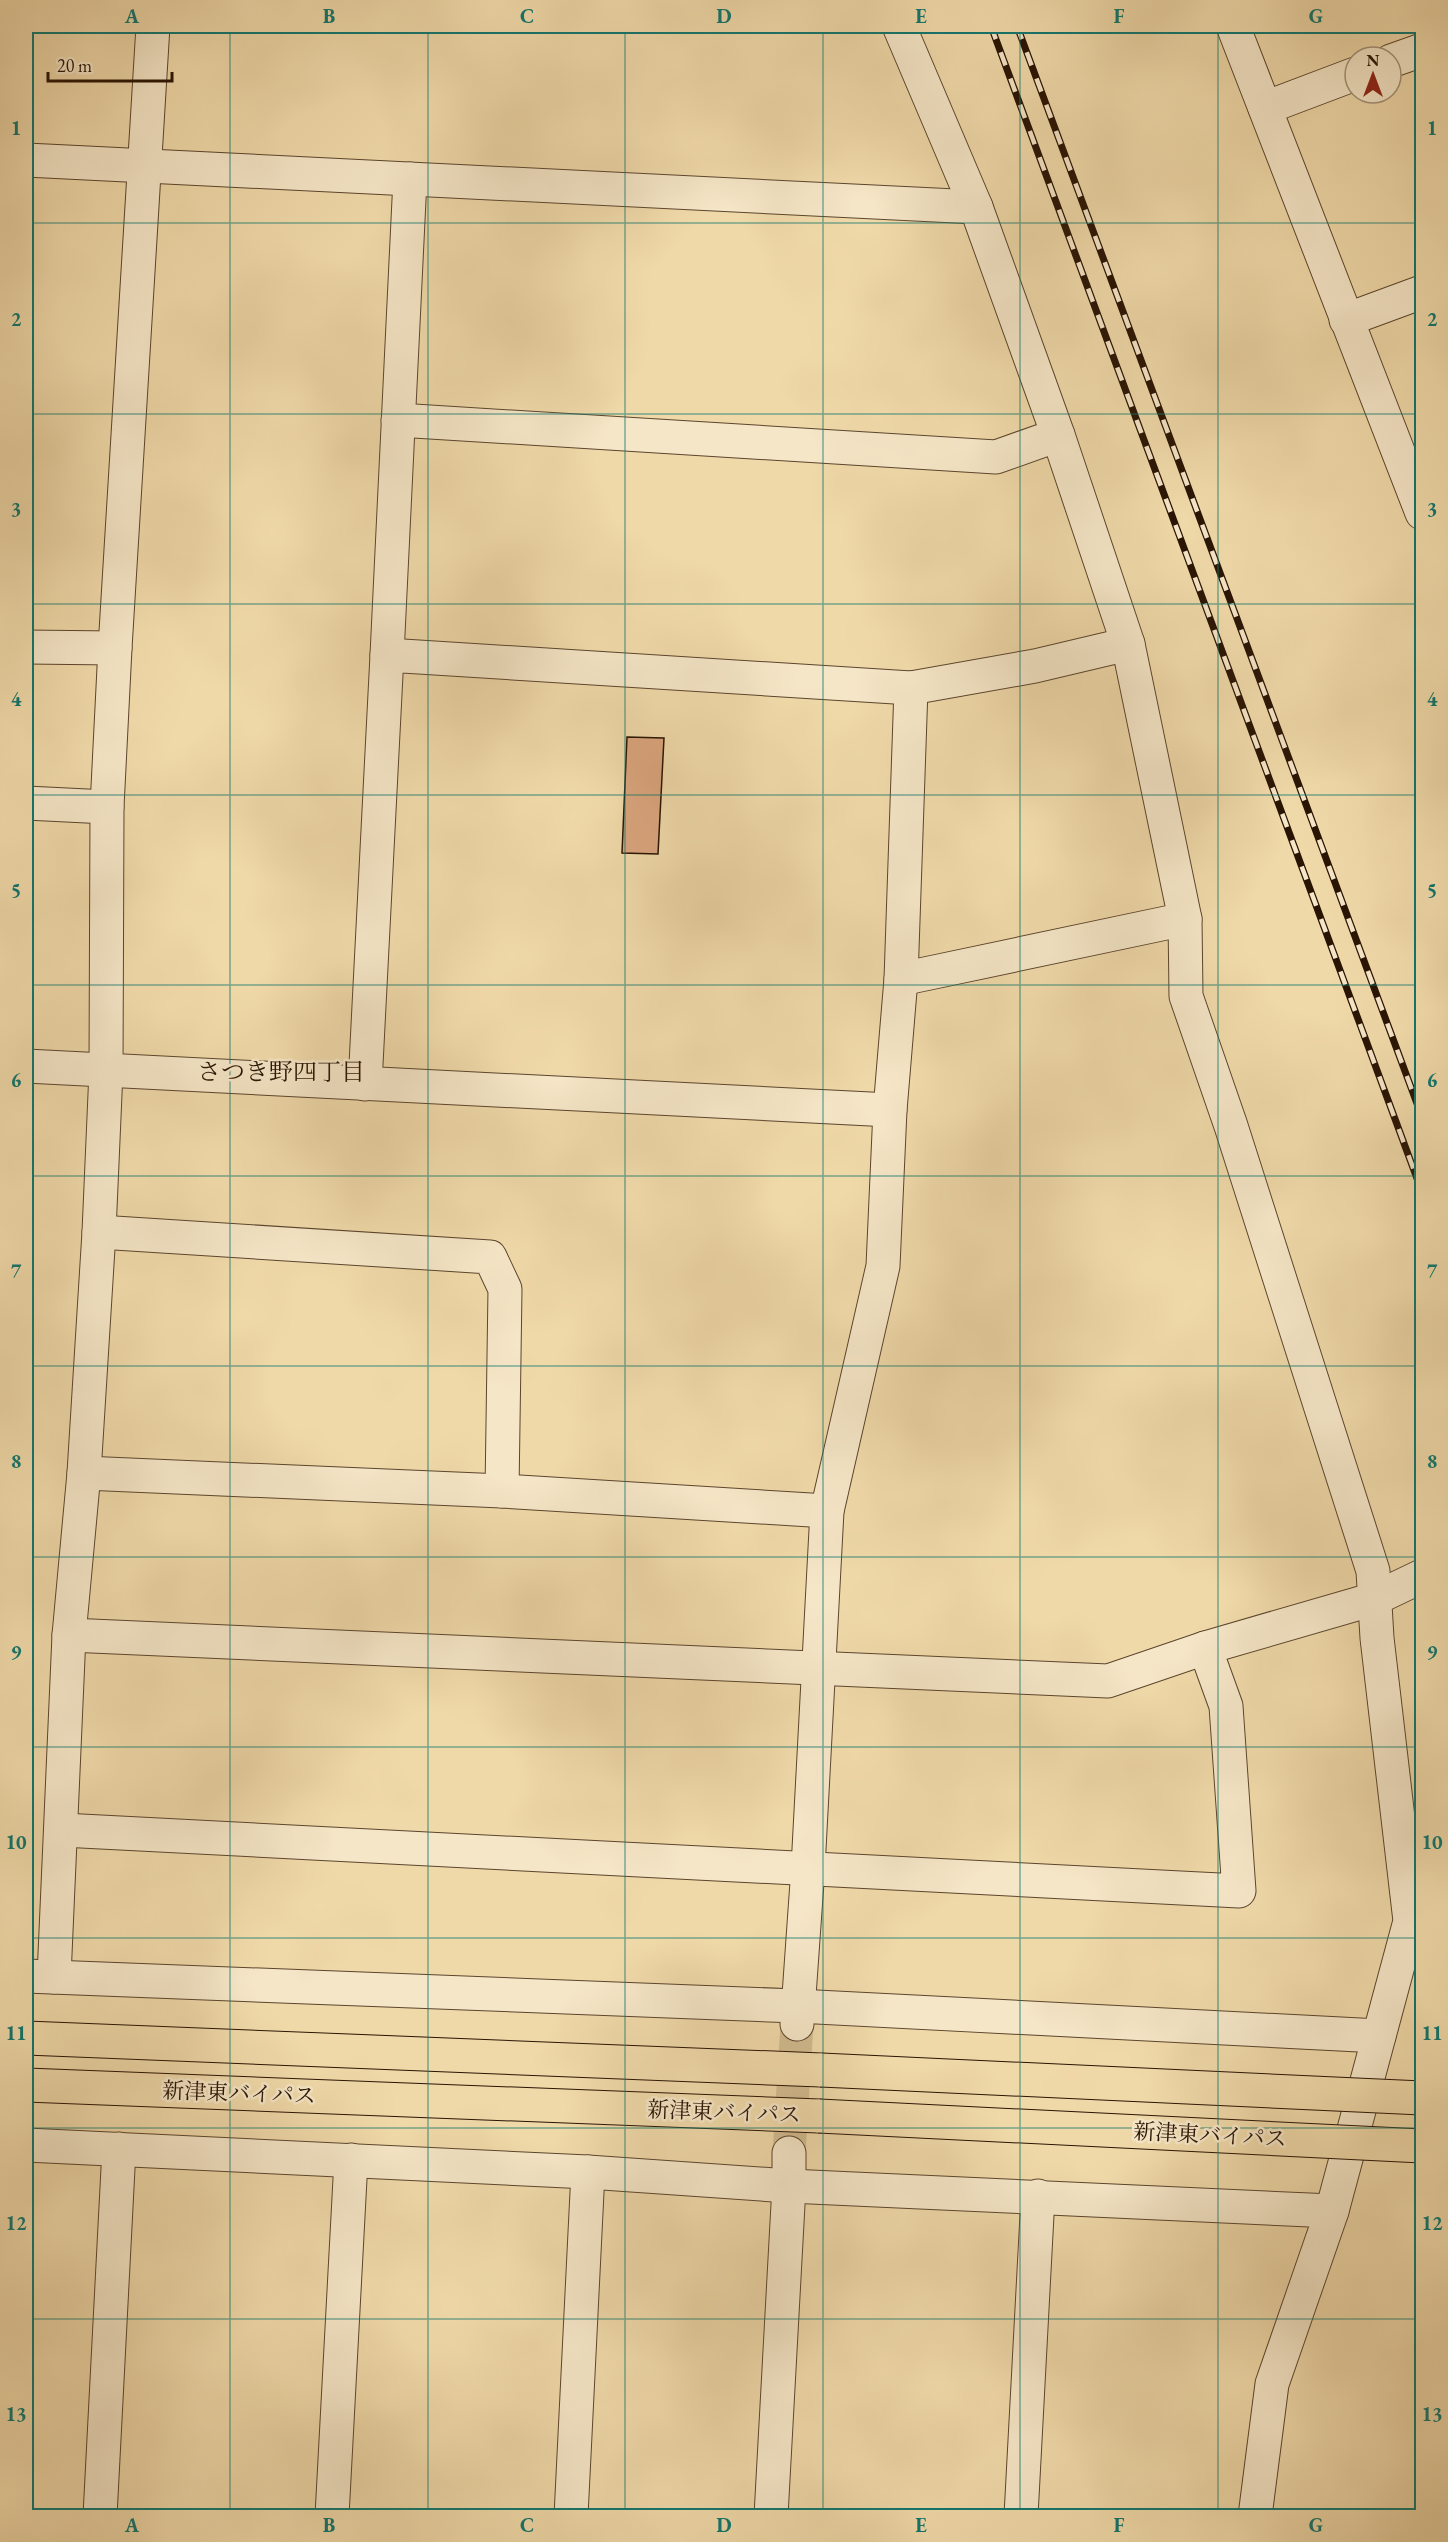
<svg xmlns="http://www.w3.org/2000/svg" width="1448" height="2542" viewBox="0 0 1448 2542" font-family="'EB Garamond','Noto Serif JP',serif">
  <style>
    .building { fill: #daa57e; stroke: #291404; stroke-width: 1.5 }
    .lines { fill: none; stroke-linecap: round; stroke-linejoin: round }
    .minor-tunnel { stroke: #d2bb90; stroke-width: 33; stroke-dasharray: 33 16; stroke-linecap: butt }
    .minor-casing { stroke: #5b452d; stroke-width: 35 }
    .trunk-casing { stroke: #291404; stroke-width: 35 }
    .minor { stroke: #f5e6c7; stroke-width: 33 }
    .trunk { stroke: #f0d9a9; stroke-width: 33 }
    .rail-casing { stroke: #291404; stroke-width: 7 }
    .rail { stroke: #f5e6c7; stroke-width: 4.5; stroke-dasharray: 14; stroke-linecap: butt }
    .trunk-bridge-casing { stroke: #291404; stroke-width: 35; stroke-linecap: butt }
    .trunk-bridge { stroke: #f0d9a9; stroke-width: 33 }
    .grid { fill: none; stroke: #0f766e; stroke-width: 1.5; stroke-opacity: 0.55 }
    .labels { text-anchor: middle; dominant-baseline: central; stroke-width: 5; stroke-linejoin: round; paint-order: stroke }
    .street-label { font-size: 22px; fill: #291404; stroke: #f5e6c7 }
    .neighbourhood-label { font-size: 24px; fill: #291404; stroke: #f5e6c7 }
    .neatline { fill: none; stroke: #0f766e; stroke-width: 2 }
    .grid-label { font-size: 20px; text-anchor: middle; font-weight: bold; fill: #0f766e }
  </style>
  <rect width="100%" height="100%" fill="#f0d9a9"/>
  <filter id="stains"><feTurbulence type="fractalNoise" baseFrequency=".00333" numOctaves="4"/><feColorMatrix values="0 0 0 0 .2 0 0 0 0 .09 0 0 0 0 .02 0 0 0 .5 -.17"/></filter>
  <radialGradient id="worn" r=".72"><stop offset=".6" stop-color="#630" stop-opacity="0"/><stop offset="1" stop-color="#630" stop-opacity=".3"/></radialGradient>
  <!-- building -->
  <path class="building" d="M627,737l37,1 -6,116 -36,-1z"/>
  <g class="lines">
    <!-- minor-tunnel -->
    <path class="minor-tunnel" d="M789,2153l8,-129"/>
    <defs>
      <g id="minor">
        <path d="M1233,26l189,487"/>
        <path d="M1391,61l31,-11"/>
        <path d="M1265,108l90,-34"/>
        <path d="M26,160l950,47"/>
        <path d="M1346,320l76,-28"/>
        <path d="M398,420l598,37 62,-22 -82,-228 -77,-181"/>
        <path d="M1058,435l70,209"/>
        <path d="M26,647l89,1"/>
        <path d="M387,655l23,-476"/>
        <path d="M26,803l81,4"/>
        <path d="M901,979l284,-60"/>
        <path d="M26,1066l864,44"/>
        <path d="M365,1084l22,-429 524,33 124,-22 93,-22 57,275 1,77 45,130 142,445 4,67 33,283 -78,290 -60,173 -17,132"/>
        <path d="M99,1232l391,25 15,32 -3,202"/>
        <path d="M84,1473l418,18 325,20"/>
        <path d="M69,1635l1039,46 97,-33 169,-49 48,-23"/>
        <path d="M62,1830l1177,61 -13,-185 -21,-58"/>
        <path d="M26,1976l771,30 582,30"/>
        <path d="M54,1977l15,-342 15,-162 15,-241 7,-161 1,-264 8,-159 38,-622"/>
        <path d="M797,2024l11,-156 19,-357 56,-245 7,-156 11,-131 10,-291"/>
        <path d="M26,2145l562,27 201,14 543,25"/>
        <path d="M100,2516l19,-367"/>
        <path d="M332,2516l19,-356"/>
        <path d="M571,2516l17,-344"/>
        <path d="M771,2516l18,-330v-33"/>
        <path d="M1021,2516l17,-320"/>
      </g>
      <g id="trunk">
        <path d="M26,2038l795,32"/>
        <path d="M26,2085l793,31"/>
      </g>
    </defs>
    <!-- minor casing -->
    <use href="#minor" class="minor-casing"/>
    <!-- trunk casing -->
    <use href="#trunk" class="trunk-casing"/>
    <!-- minor -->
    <use href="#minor" class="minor"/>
    <!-- trunk -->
    <use href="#trunk" class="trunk"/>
    <defs>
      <g id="rail">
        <path d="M991,26l431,1166"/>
        <path d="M1017,26l405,1091"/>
      </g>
    </defs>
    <!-- rail casing -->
    <use href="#rail" class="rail-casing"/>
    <!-- rail -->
    <use href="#rail" class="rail"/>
    <defs>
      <g id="trunk-bridge">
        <path d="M821,2070l601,28"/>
        <path d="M819,2116l603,30"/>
      </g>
    </defs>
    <!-- trunk-bridge casing -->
    <use href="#trunk-bridge" class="trunk-bridge-casing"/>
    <!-- trunk-bridge -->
    <use href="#trunk-bridge" class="trunk-bridge"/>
  </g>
  <!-- grid -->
  <path class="grid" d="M230,26v2490M428,26v2490M625,26v2490M823,26v2490M1020,26v2490M1218,26v2490M26,223h1396M26,414h1396M26,604h1396M26,795h1396M26,985h1396M26,1176h1396M26,1366h1396M26,1557h1396M26,1747h1396M26,1938h1396M26,2128h1396M26,2319h1396"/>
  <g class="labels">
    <!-- street labels -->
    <g class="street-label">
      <text transform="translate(239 2093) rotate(2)">新津東バイパス</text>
      <text transform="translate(724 2112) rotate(2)">新津東バイパス</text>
      <text transform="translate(1210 2135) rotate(3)">新津東バイパス</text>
    </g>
    <!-- neighbourhood labels -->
    <g class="neighbourhood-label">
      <text x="281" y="1071">さつき野四丁目</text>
    </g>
  </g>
  <!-- margin -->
  <rect width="1448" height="2542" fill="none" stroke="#f0d9a9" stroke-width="66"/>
  <!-- north arrow -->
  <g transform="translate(1373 75)"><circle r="28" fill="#f5e6c7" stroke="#a39279" stroke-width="1.5"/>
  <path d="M0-4.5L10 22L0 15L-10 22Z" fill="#8f2418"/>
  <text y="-9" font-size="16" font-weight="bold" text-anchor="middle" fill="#291404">N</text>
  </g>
  <!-- scale -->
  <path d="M48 72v9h124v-9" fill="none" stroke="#291404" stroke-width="3"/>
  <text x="57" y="72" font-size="18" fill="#291404" stroke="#f5e6c7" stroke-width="4.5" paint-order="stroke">20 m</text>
  <rect x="33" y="33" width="1382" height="2476" class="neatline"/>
  <g class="grid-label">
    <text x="132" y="23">A</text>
    <text x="329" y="23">B</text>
    <text x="527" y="23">C</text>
    <text x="724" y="23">D</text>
    <text x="921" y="23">E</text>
    <text x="1119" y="23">F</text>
    <text x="1316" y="23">G</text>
    <text x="16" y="135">1</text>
    <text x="1432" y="135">1</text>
    <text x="16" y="326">2</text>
    <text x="1432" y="326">2</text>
    <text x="16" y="516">3</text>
    <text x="1432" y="516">3</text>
    <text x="16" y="706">4</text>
    <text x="1432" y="706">4</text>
    <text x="16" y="897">5</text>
    <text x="1432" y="897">5</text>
    <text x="16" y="1087">6</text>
    <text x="1432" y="1087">6</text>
    <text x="16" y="1278">7</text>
    <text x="1432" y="1278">7</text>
    <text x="16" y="1468">8</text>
    <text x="1432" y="1468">8</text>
    <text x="16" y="1659">9</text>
    <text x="1432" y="1659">9</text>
    <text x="16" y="1849">10</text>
    <text x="1432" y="1849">10</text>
    <text x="16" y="2040">11</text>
    <text x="1432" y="2040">11</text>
    <text x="16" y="2230">12</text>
    <text x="1432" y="2230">12</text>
    <text x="16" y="2421">13</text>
    <text x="1432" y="2421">13</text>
    <text x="132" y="2532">A</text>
    <text x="329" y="2532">B</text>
    <text x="527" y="2532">C</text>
    <text x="724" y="2532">D</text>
    <text x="921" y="2532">E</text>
    <text x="1119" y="2532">F</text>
    <text x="1316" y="2532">G</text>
  </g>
  <rect width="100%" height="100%" filter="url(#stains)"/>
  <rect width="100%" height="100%" fill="url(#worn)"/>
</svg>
